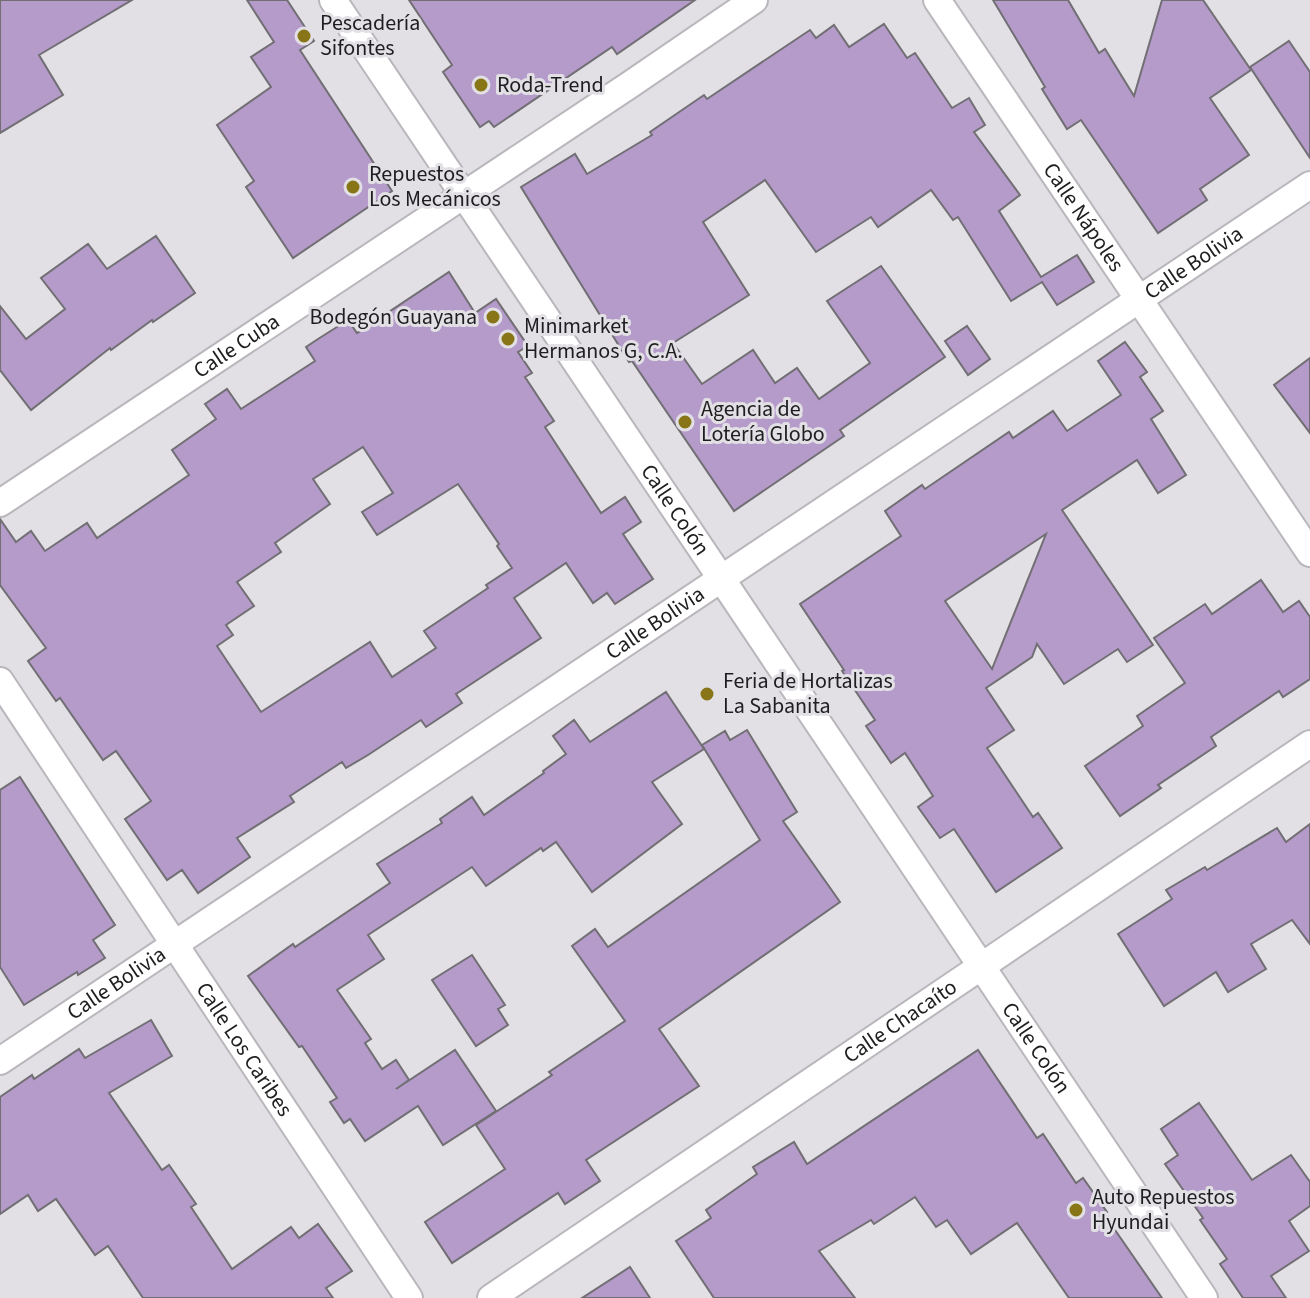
<svg xmlns="http://www.w3.org/2000/svg" width="1310" height="1298" viewBox="0 0 1310 1298" font-family="'Source Sans 3',sans-serif">
  <style>
    .building { fill: #b59bca; stroke: #716f73; stroke-width: 2; fill-rule: evenodd }
    .lines { fill: none; stroke-linecap: round; stroke-linejoin: round }
    .minor-casing { stroke: #bab7bc; stroke-width: 30 }
    .minor { stroke: #fff; stroke-width: 26 }
    .poi-dot { fill: #877518; stroke: #e2e0e5; stroke-width: 3 }
    .labels { text-anchor: middle; dominant-baseline: central; stroke-width: 6; stroke-linejoin: round; paint-order: stroke }
    .poi-label { font-size: 22px; fill: #1e1d1f; stroke: #e2e0e5; text-anchor: start }
    .street-label { font-size: 22px; fill: #1e1d1f; stroke: #e2e0e5 }
  </style>
  <rect width="100%" height="100%" fill="#e2e0e5"/>
  <!-- building -->
  <g class="building">
    <path d="M0,0h132l-93,55 24,40 -63,38z"/>
    <path d="M247,0h40l27,41 -14,9 92,141 -99,67 -47,-71 8,-6 -37,-56 54,-38 -20,-30 23,-15z"/>
    <path d="M409,0h286l-78,54 -5,-7 -118,80 -5,-6 -9,6 -23,-34 -14,-21 9,-7z"/>
    <path d="M993,0h75l31,53 6,-4 29,47 28,-96h41l48,70 -41,28 39,57 -49,34 7,11 -49,33 -77,-113 -14,9 -25,-40 3,-2z"/>
    <path d="M884,24l23,34 8,-5 37,55 17,-10 16,27 -11,7 46,63 -21,16 42,66 36,-22 17,27 -37,23 -15,-23 -31,19 -53,-84 -5,3 -22,-30 -53,37 -7,-10 -55,35 -51,-72 -62,42 46,73 -76,48 29,41 51,-34 22,33 22,-15 22,31 51,-36 -43,-62 54,-35 64,91 -105,73 4,6 -110,75 -102,-150 -3,1 -108,-175 54,-33 12,20 65,-39 -2,-3 54,-37 3,4 103,-69 6,8 18,-13 15,22z"/>
    <path d="M1289,41l21,31v86l-60,-91z"/>
    <path d="M156,236l39,57 -42,29 -1,-2 -41,30 -1,-2 -79,62 -31,-40v-64l26,33 39,-30 -24,-31 47,-34 19,25z"/>
    <path d="M449,272l26,41 21,-14 32,47 -10,6 14,21 -7,4 29,44 -9,6 56,86 24,-16 16,25 -18,12 30,45 -38,25 -8,-11 -14,10 -27,-40 -52,35 27,40 -85,56 6,9 -36,24 -5,-7 -53,35 -22,13 -4,-6 -52,34 4,6 -57,36 13,19 -52,36 -16,-23 -15,10 -42,-61 26,-18 -35,-50 -13,9 -43,-62 -4,3 -28,-40 18,-13 -46,-63v-66l16,23 15,-11 14,20 42,-28 10,15 92,-63 -17,-25 44,-31 -11,-15 22,-15 14,20 74,-48 -9,-14 12,-8 30,-19 9,13zM363,447l30,46 -31,19 15,23 81,-51 41,60 -2,2 15,22 -26,17 2,3 -64,43 12,17 -44,29 -22,-35 -109,70 -44,-66 16,-11 -7,-10 28,-19 -17,-24 44,-30 -6,-9 55,-39 -17,-25z"/>
    <path d="M967,326l23,33 -22,16 -23,-34z"/>
    <path d="M1125,342l22,30 -7,5 23,34 -12,8 35,56 -28,18 -21,-33 -75,50 91,135 -26,17 -9,-13 -54,35 -27,-40 -5,13 -46,31 28,42 -27,18 46,69 5,-4 24,35 -66,44 -42,-63 -14,9 -22,-31 15,-11 -28,-43 -14,10 -25,-37 9,-6 -33,-49 2,-1 -44,-66 101,-68 -16,-25 37,-26 3,4 84,-57 4,6 40,-27 14,20 54,-36 -23,-34zM1046,534l-54,135 -47,-68z"/>
    <path d="M1310,358v75l-36,-48z"/>
    <path d="M1261,580l22,32 16,-11 11,16v62l-27,18 -4,-6 -68,46 5,9 -58,39 3,3 -41,28 -35,-50 58,-40 -6,-10 48,-33 -31,-45 51,-34 7,10z"/>
    <path d="M666,692l38,57 -52,33 30,42 -90,68 -36,-50 -13,9 -2,-3 -55,38 -14,-19 -104,68 16,24 -47,31 34,49 -6,4 17,26 14,-9 13,20 -13,9 59,-39 41,61 -53,34 -25,-39 -53,35 -15,-22 -6,4 -14,-21 7,-4 -35,-52 -3,1 -51,-71 45,-32 2,3 95,-64 -13,-19 65,-41 -2,-4 32,-22 12,18 60,-42 -1,-2 23,-17 -13,-18 21,-16 16,22z"/>
    <path d="M747,730l50,82 -14,9 57,81 -181,127 40,57 -113,74 14,21 -35,23 -7,-11 -106,70 -27,-41 80,-53 -29,-44 76,-50 -3,-3 76,-51 -53,-75 23,-17 13,18 152,-107 -58,-95 23,-14 5,9z"/>
    <path d="M20,777l95,148 -22,15 12,18 -27,17 -1,-3 -53,33 -24,-38v-177z"/>
    <path d="M1310,824v120l-18,-24 -41,24 15,25 -38,23 -12,-20 -52,34 -46,-72 54,-35 -6,-9 39,-23 2,3 70,-42 9,14z"/>
    <path d="M472,955l33,50 -7,4 10,16 -32,21 -44,-66z"/>
    <path d="M151,1020l21,36 -63,37 53,77 7,-5 27,39 -5,3 41,62 59,-42 8,11 19,-14 34,47 -26,17 7,10h-190l-35,-52 -13,9 -39,-56 -18,12 -10,-16 -28,19v-117l32,-22 2,4 45,-30 6,9z"/>
    <path d="M978,1050l59,88 6,-4 33,49 7,-5 24,34 -3,2 58,84h-93l-52,-75 -46,31 -24,-34 -11,7 -21,-30 -41,27 -3,-4 -52,31 36,47h-141l-38,-57 35,-23 -5,-8 51,-36 -4,-7 41,-25 13,22z"/>
    <path d="M1199,1103l53,77 39,-25 19,27v24l-21,15 20,30 -38,25 15,22h-43l-23,-34 7,-5 -27,-39 3,-2 -38,-54 13,-9 -17,-26z"/>
    <path d="M630,1267l20,31h-68z"/>
  </g>
  <g class="lines">
    <defs>
      <g id="minor">
        <path id="s1" d="M333,0l871,1298"/>
        <path id="s2" d="M937,0l373,553"/>
        <path id="s3" d="M0,503l628,-417 126,-86"/>
        <path id="s4" d="M0,681l409,617"/>
        <path id="s5" d="M0,1061l1310,-876"/>
        <path id="s6" d="M491,1298l819,-554"/>
      </g>
    </defs>
    <!-- minor casing -->
    <use href="#minor" class="minor-casing"/>
    <!-- minor -->
    <use href="#minor" class="minor"/>
  </g>
  <!-- markers -->
  <g class="poi-dot">
    <circle cx="304" cy="36" r="8"/>
    <circle cx="481" cy="85" r="8"/>
    <circle cx="353" cy="187" r="8"/>
    <circle cx="493" cy="317" r="8"/>
    <circle cx="508" cy="339" r="8"/>
    <circle cx="685" cy="422" r="8"/>
    <circle cx="707" cy="694" r="8"/>
    <circle cx="1076" cy="1210" r="8"/>
  </g>
  <g class="labels">
    <!-- poi labels -->
    <g class="poi-label">
      <text x="320" y="23">Pescadería<tspan x="320" dy="25">Sifontes</tspan></text>
      <text x="497" y="85">Roda-Trend</text>
      <text x="369" y="174">Repuestos<tspan x="369" dy="25">Los Mecánicos</tspan></text>
      <text x="477" y="317" text-anchor="end">Bodegón Guayana</text>
      <text x="524" y="326">Minimarket<tspan x="524" dy="25">Hermanos G, C.A.</tspan></text>
      <text x="701" y="409">Agencia de<tspan x="701" dy="25">Lotería Globo</tspan></text>
      <text x="723" y="681">Feria de Hortalizas<tspan x="723" dy="25">La Sabanita</tspan></text>
      <text x="1092" y="1197">Auto Repuestos<tspan x="1092" dy="25">Hyundai</tspan></text>
    </g>
    <!-- street labels -->
    <g class="street-label">
      <text stroke="none"><textPath href="#s2" startOffset="262">Calle Nápoles</textPath></text>
      <text stroke="none"><textPath href="#s5" startOffset="1436">Calle Bolivia</textPath></text>
      <text stroke="none"><textPath href="#s3" startOffset="284">Calle Cuba</textPath></text>
      <text stroke="none"><textPath href="#s1" startOffset="614">Calle Colón</textPath></text>
      <text stroke="none"><textPath href="#s5" startOffset="788">Calle Bolivia</textPath></text>
      <text stroke="none"><textPath href="#s5" startOffset="140">Calle Bolivia</textPath></text>
      <text stroke="none"><textPath href="#s6" startOffset="494">Calle Chacaíto</textPath></text>
      <text stroke="none"><textPath href="#s1" startOffset="1262">Calle Colón</textPath></text>
      <text stroke="none"><textPath href="#s4" startOffset="442">Calle Los Caribes</textPath></text>
    </g>
  </g>
</svg>
